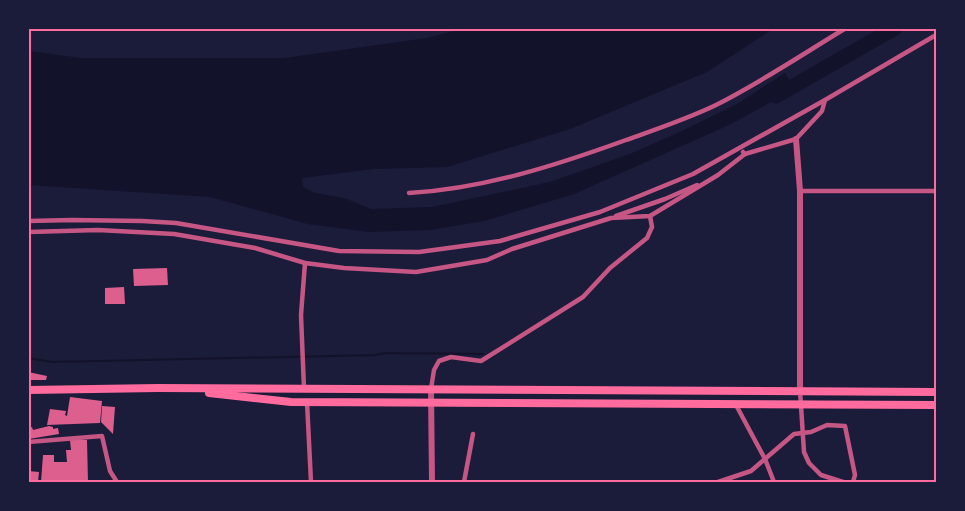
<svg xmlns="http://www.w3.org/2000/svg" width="965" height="511" viewBox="0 0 965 511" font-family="Ubuntu,sans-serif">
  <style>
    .water { fill: #12122b }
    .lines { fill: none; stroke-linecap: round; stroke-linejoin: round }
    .stream { stroke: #12122b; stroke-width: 2 }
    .river { stroke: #12122b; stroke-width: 15 }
    .building { fill: #dd5f8e }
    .minor { stroke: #c65784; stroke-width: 4.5 }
    .tertiary { stroke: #c65784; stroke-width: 6 }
    .trunk { stroke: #ff6b9d; stroke-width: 8 }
    .neatline { fill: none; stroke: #ff6b9d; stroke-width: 2 }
  </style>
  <rect width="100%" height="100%" fill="#1b1b3a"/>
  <!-- water -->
  <path class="water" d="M461,29h312l-66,43 -137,57 -123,38 -74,2 -71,9 1,9 12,6 29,5 27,11 61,-2 118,-25 80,-28 54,-24 53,-26 48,-31 10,16 -66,36 -155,69 -90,27 -54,9 -61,2 -61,-8 -98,-27 -181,-12v-134l52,7h204l142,-20z"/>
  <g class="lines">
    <!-- stream -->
    <path class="stream" d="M28,358l24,4 324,-7 8,-2 99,1"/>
    <!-- river -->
    <path class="river" d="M776,96l119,-68"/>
  </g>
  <!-- building -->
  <g class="building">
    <path d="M167,268l1,17 -34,1 -1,-17z"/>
    <path d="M124,287l1,17h-20v-16z"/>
    <path d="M28,372l19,4 -1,4h-18z"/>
    <path d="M70,397l32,4 -2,22 -53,2 3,-16 16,2 -1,4 2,1z"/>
    <path d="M102,406l13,1 -2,27 -12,-12z"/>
    <path d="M49,426l4,1v2l5,-1 1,6 -30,5 -1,-11 4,-1 1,3z"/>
    <path d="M70,440h17l1,42h-47l2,-27h11v7h13l-1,-12h5z"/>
    <path d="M28,471l11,1 -1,10h-10z"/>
  </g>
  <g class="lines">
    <!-- minor -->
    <g class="minor">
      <path d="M743,152l2,2 51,-15 26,-28 3,-11"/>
      <path d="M800,191h136"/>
      <path d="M409,193c74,-4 148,-28 217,-53 31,-11 61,-21 90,-35 44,-22 87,-51 130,-77"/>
      <path d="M616,216l49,-17 32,-14"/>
      <path d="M28,221l44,-1 70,1 34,2 163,28 80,1 81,-11 100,-29 93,-38 132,-74 111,-65"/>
      <path d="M28,232l70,-2 76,4 81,14 50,15 39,5 72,4 71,-12 25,-11 99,-31 39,-2 68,-41 27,-21"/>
      <path d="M304,389l-3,-74 4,-52"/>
      <path d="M431,389l3,-19 5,-9 12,-4 30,4 102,-64 27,-29 37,-30 5,-11 -2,-11"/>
      <path d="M800,390l4,62 5,11 12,12 22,7"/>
      <path d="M307,402l4,80"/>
      <path d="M736,405l29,54 9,23"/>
      <path d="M28,442l74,-6 8,35 7,11"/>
      <path d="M464,482l9,-48"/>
      <path d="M718,482l33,-11 43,-37 17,-2 16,-7 18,1 10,49 -2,7"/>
    </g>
    <!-- tertiary -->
    <g class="tertiary">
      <path d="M796,139l4,52v199"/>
      <path d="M431,389l1,93"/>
    </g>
    <!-- trunk -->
    <g class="trunk">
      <path d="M28,390l130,-2 778,4"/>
      <path d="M209,393l82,9 645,3"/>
    </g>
  </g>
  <!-- border -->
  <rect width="965" height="511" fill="none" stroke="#1b1b3a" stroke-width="60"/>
  <rect x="30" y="30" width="905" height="451" class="neatline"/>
</svg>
